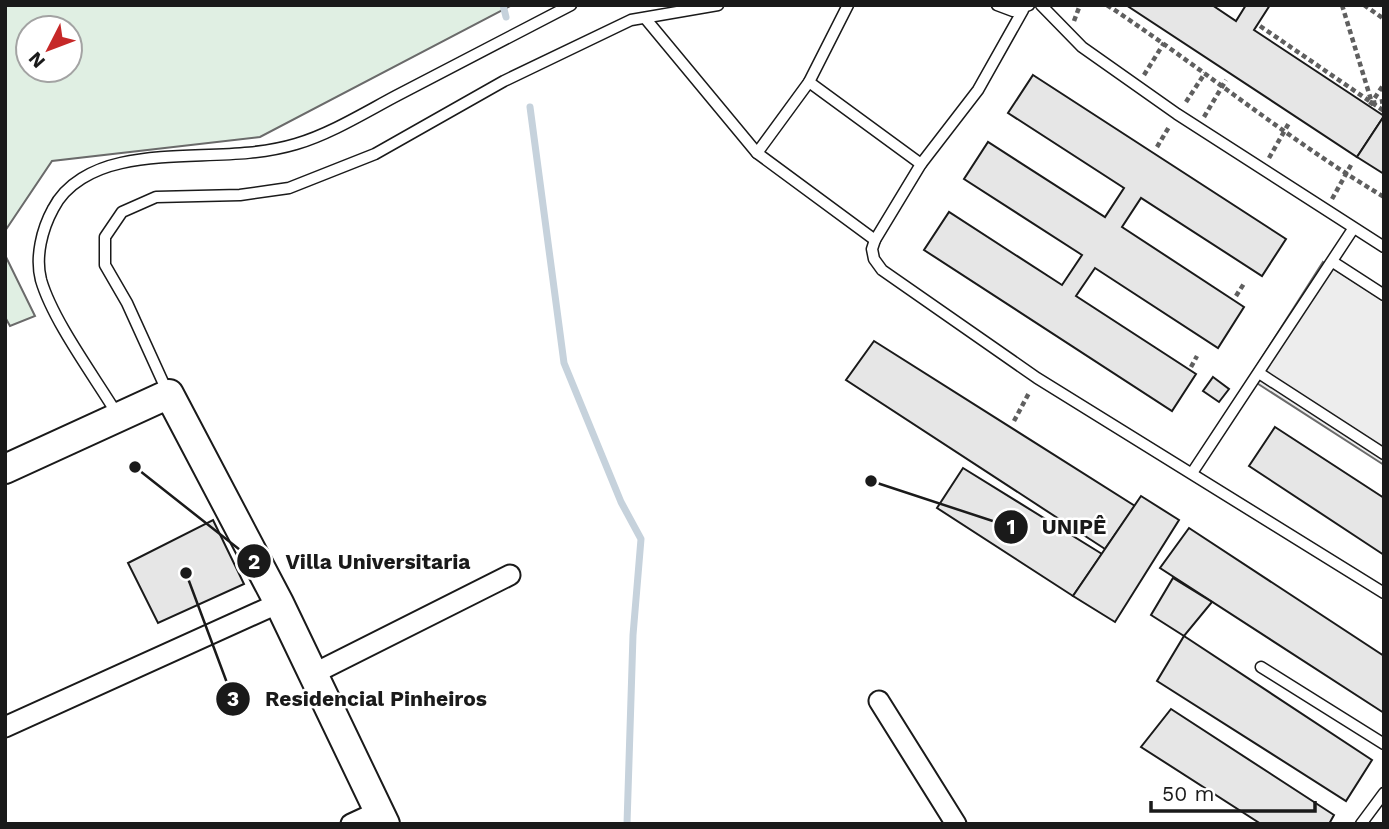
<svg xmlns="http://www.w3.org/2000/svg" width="1389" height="829" viewBox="0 0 1389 829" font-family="'Work Sans',sans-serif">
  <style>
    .green { fill: #e0efe3; stroke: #6a6a6a; stroke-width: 2; fill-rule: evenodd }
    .parking { fill: #ededed; stroke: #6a6a6a; stroke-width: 2 }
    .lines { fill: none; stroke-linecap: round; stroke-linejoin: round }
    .stream { stroke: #c6d2dc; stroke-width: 7 }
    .building { fill: #e6e6e6; stroke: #1a1a1a; stroke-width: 2 }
    .lane-casing { stroke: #1a1a1a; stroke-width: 13 }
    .street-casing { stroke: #1a1a1a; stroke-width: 23 }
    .secondary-casing { stroke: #1a1a1a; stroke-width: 32 }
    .path { stroke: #5f5f5f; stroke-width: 4.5; stroke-dasharray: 5 3.5; stroke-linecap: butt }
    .lane { stroke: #fff; stroke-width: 10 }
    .street { stroke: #fff; stroke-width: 19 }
    .secondary { stroke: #fff; stroke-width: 28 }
    .leader { fill: none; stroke: #1a1a1a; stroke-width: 2.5 }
    .callout-dot { fill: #1a1a1a; stroke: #fff; stroke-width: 2.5 }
    .mark-label { font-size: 21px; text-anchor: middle; font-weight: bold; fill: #fff }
    .callout-label { font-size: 21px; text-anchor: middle; font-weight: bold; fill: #1a1a1a; stroke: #fff; stroke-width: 5; stroke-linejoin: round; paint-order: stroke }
  </style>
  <rect width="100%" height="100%" fill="#fff"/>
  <!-- green -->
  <g class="green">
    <path d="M5,5h507l-252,132 -208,24 -47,70zM28,28h42v42h-42z"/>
    <path d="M5,255l30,61 -25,10 -5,-9z"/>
  </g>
  <!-- parking -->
  <path class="parking" d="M1323,262l61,39v164l-135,-87z"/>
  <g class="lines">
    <!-- stream -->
    <g class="stream">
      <path d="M503,5l3,12"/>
      <path d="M530,107l34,256 57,139 20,37 -8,96 -6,189"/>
    </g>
  </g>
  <!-- building -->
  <g class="building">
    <path d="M1126,5h86l24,16 10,-16h24l-16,25 130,86 -27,41z"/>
    <path d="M1033,75l253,164 -24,37 -121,-78 -19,29 122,80 -26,41 -123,-80 -19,28 120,78 -24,37 -248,-161 25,-38 113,73 20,-30 -118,-76 24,-37 117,75 19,-29 -116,-75z"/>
    <path d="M1384,116v58l-27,-17z"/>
    <path d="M874,341l261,165 -30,43 -259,-169z"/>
    <path d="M1213,377l16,12 -10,13 -16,-11z"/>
    <path d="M1275,427l109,71v57l-135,-89z"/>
    <path d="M963,468l139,86 -29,42 -136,-88z"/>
    <path d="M1141,496l38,24 -64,102 -42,-26z"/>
    <path d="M213,520l31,64 -86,39 -30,-60z"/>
    <path d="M1189,528l195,128v57l-224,-145z"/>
    <path d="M1173,578l39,24 -28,34 -33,-21z"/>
    <path d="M1184,636l188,124 -26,41 -189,-120z"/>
    <path d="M1171,709l163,106 -5,9h-68l-120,-77z"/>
  </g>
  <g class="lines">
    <defs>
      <g id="lane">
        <path d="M997,5l16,6 16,-6"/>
        <path d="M1041,5l41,42 95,67 207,133"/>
        <path d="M1023,10l-45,80 -57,74 -46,76 -3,9 2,10 8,11 155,108 347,215"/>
        <path d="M645,18l112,135 118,87"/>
        <path d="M809,82l112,82"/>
        <path d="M757,153l52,-71 39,-77"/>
        <path d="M1333,262l51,33"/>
        <path d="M1259,373l125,81"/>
        <path d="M167,391l-40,-88 -22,-38v-28l17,-25 34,-15 84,-2 49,-7 86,-34 129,-73 127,-61 87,-15"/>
        <path d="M117,414c-23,-38 -64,-93 -76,-134 -6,-23 1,-51 12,-71 13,-26 41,-40 68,-46 57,-13 118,-2 175,-19 34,-10 68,-31 100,-48 58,-30 116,-60 175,-91"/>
        <path d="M1192,473l161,-244"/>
        <path d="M1261,667l123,77"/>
        <path d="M1361,824l23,-31"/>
      </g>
      <g id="street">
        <path d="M313,674l197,-99"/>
        <path d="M879,701l77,123"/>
        <path d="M5,727l274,-124"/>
        <path d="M351,824l28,-13"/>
      </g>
      <path id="secondary" d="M5,469l164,-75 110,209 106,221"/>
    </defs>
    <!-- lane casing -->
    <use href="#lane" class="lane-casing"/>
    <!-- street casing -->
    <use href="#street" class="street-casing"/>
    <!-- secondary casing -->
    <use href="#secondary" class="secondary-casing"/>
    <!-- path -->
    <g class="path">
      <path d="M1107,5c94,62 180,134 277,192"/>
      <path d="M1342,5l30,98 12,-2"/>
      <path d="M1364,5l20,14"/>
      <path d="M1074,21l6,-16"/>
      <path d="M1260,26l124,85"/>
      <path d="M1144,75l20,-32"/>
      <path d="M1186,102l19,-29"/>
      <path d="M1370,105l14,-21"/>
      <path d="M1204,117l22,-37"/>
      <path d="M1157,147l12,-20"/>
      <path d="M1269,158l20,-35"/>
      <path d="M1332,199l19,-34"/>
      <path d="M1236,296l9,-14"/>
      <path d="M1191,367l6,-11"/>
      <path d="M1014,421l16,-30"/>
    </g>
    <!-- lane -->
    <use href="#lane" class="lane"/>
    <!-- street -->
    <use href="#street" class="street"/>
    <!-- secondary -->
    <use href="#secondary" class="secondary"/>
  </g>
  <!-- callouts -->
  <path class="leader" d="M871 481L1011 527M135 467L254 561M186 573L233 699"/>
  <g class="callout-dot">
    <circle cx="871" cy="481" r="7"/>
    <circle cx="135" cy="467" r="7"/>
    <circle cx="186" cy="573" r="7"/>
    <circle cx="1011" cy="527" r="18"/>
    <circle cx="254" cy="561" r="18"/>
    <circle cx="233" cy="699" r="18"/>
  </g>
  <g class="mark-label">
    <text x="1011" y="534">1</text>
    <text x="254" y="569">2</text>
    <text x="233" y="706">3</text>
  </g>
  <g class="callout-label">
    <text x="1074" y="534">UNIPÊ</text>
    <text x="378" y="569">Villa Universitaria</text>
    <text x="376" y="706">Residencial Pinheiros</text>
  </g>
  <!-- border -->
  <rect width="1389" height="829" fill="none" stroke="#1a1a1a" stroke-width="14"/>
  <!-- north arrow -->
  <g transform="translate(49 49) rotate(228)"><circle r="33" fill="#ffffff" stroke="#a3a3a3" stroke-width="2"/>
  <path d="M0-5L12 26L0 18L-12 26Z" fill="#c62828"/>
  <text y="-10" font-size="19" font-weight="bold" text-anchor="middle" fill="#1a1a1a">N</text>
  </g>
  <!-- scale -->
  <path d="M1151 801v10h164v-10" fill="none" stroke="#1a1a1a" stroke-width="3.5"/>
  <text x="1162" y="801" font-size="21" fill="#1a1a1a" stroke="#ffffff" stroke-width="5" paint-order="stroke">50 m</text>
</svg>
